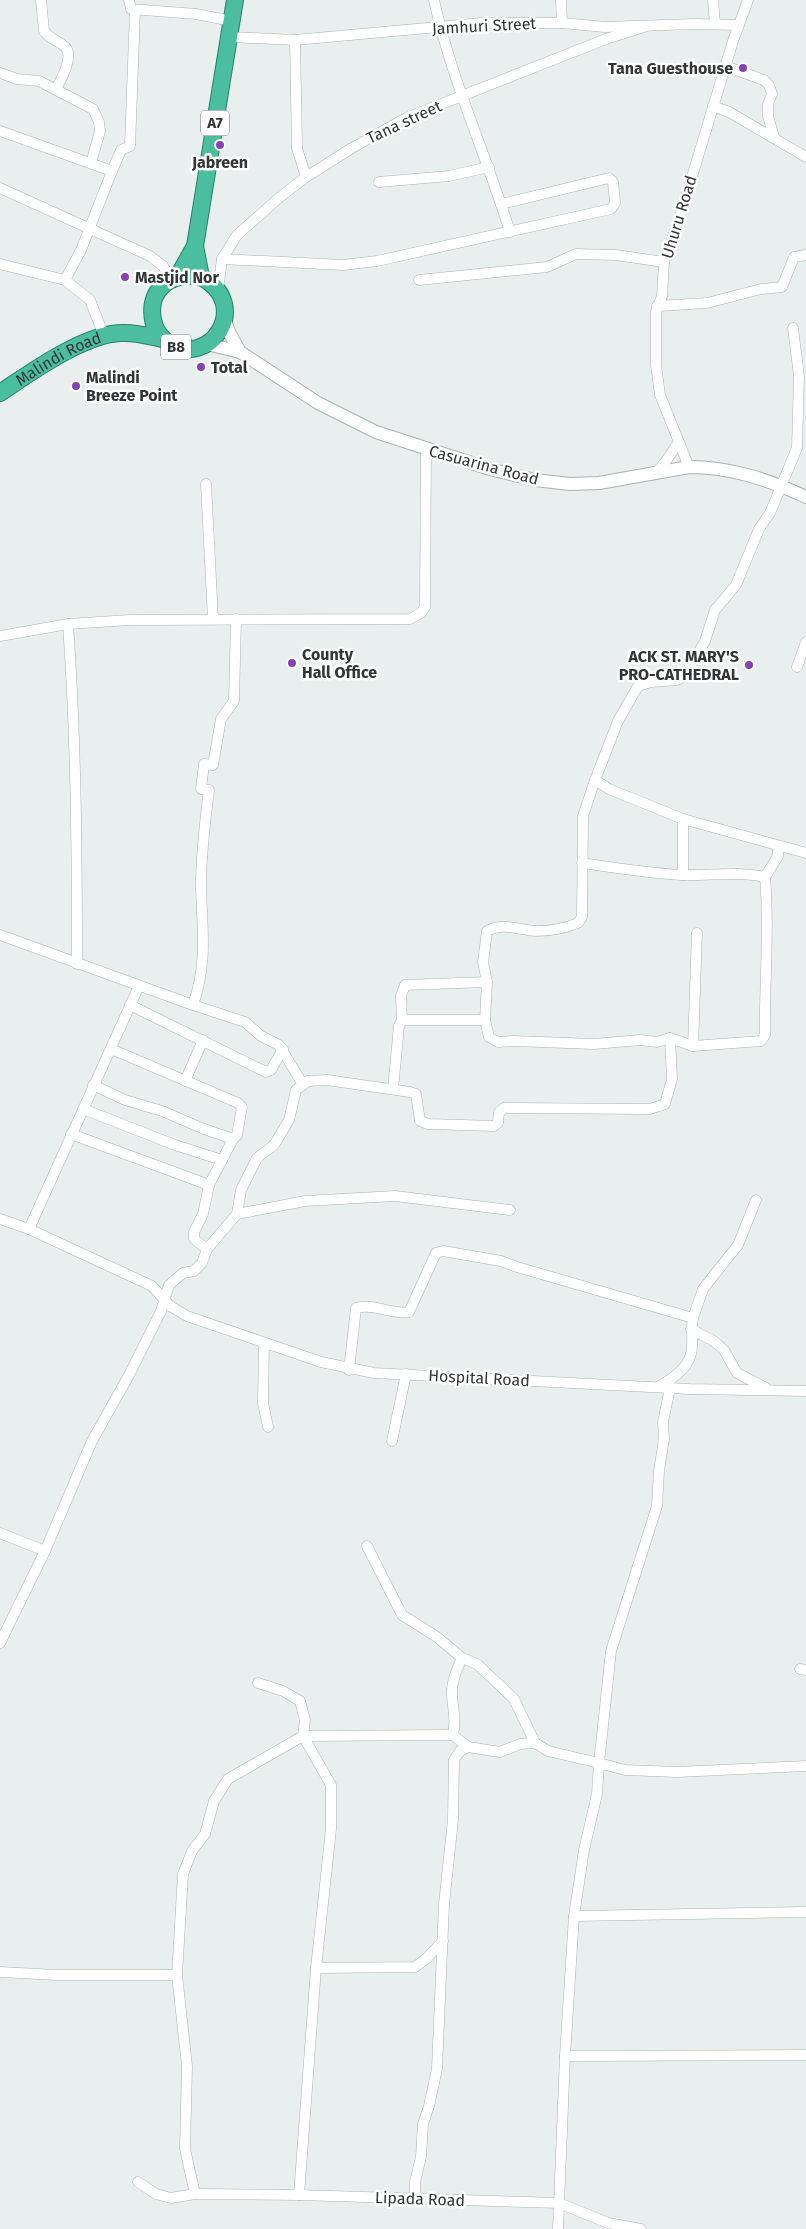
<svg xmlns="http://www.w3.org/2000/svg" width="806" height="2229" viewBox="0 0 806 2229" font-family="'Fira Sans',sans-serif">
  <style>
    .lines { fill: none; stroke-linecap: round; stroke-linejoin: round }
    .minor-casing { stroke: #acb2b2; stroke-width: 11 }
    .tertiary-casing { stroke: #acb2b2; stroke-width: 14 }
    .trunk-casing { stroke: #24836a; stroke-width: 18 }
    .minor { stroke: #fff; stroke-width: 10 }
    .tertiary { stroke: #fff; stroke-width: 12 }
    .trunk { stroke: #4abe9e; stroke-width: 16 }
    .poi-dot { fill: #8442b6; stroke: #fff; stroke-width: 2 }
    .labels { text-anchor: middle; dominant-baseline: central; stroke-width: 5; stroke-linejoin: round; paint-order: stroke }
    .shield { fill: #fff; stroke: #707272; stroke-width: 1 }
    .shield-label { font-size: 15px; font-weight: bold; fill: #333636 }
    .street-label { font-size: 16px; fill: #333636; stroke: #fff }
    .poi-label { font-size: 16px; font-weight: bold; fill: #333636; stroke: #fff; text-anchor: start }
  </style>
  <rect width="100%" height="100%" fill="#e8efee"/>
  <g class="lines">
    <defs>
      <g id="minor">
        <path d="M41,0l3,31c5,7 12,9 19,14 13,8 -2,35 -7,44"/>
        <path d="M129,0l2,9 65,5 36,7"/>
        <path d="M434,0c17,79 52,154 76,232"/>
        <path d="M561,0l1,23"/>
        <path d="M713,0l2,24"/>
        <path d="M230,37l65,3 187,-17h80l43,4 89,-3 45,1"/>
        <path d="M295,40l2,108 9,29"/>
        <path d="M725,66l39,14 5,5 3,9 -4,10v12l6,21"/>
        <path d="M0,73l17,6 22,2 54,28 6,13 1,9 -9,32"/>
        <path d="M713,106l16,6 77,45"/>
        <path d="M0,131l112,40 -31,79 -16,30"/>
        <path d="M112,171l9,-21 9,-4 5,-136"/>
        <path d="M379,182l70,-6 40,-9"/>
        <path d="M0,188l150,68 13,10 8,13"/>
        <path d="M222,259l121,6 34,-4 234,-52 4,-6 -2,-21 -4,-4 -108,26"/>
        <path d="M0,264l65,16 25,20 14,36"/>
        <path d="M419,280l128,-13 29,-13 40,1 48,7"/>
        <path d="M218,289l4,-30 15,-24 43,-38 26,-20 46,-29 54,-30 200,-79 41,-13"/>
        <path d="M657,306l50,-3 54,-14 21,-2 12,-30 12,-2"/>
        <path d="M793,328l6,48 -2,72 -27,65 -11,16 -23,56 -21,25 -10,31 -20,35 -8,4 -26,2 -13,4 -20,35 -23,59 14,9 74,30 123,34"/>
        <path d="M689,467l-29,-72 -4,-30v-53l6,-16 2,-34 17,-49 52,-172 15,-41"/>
        <path d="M656,473l10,-12 10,-15"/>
        <path d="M206,484l7,135"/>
        <path d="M68,624c8,113 9,226 9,340"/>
        <path d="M0,636l68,-12 62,-4 280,-1 11,-6 4,-6 1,-158"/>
        <path d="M797,667l9,-25"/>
        <path d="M595,780l-12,36 -1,101 -4,6c-12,5 -28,8 -42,8 -17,-1 -33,-9 -49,0l-4,31 4,20 -2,38 4,17 9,5 16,-1 80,3 46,-4 17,2 13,-4 23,8 68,-5 4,-6c-1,-53 5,-105 0,-158"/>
        <path d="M683,819v56"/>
        <path d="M582,863c33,5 65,10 99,12 28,1 56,-4 84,2l13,-21v-10"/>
        <path d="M0,935l193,70c15,-44 9,-75 8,-119 0,-32 4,-65 8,-96l-8,-1 3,-25 9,1 8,-46 13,-18 2,-82"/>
        <path d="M130,1005l136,67 5,-2 12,-21"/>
        <path d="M193,1005l52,17 16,14 18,9 23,38"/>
        <path d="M402,1020h83"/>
        <path d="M693,1046l4,-113"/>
        <path d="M111,1049l127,54 4,4 -5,28 -4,4 -24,46 -6,29 -9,18v7l13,10"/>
        <path d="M185,1081l18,-41"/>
        <path d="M93,1085l32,15 37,11 42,18 29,10"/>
        <path d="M393,1089l6,-63 3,-6 -1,-24 4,-11 82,-3"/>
        <path d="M83,1109l92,36 47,15"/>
        <path d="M71,1134l138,51"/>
        <path d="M237,1214l68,-13 90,-5 115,14"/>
        <path d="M0,1219l29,10 123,57 18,20 17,10 134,46 53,11 315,16 117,2"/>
        <path d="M29,1229l110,-243"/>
        <path d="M693,1318l10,-29 35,-44 18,-45"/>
        <path d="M691,1329l24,13 9,8 13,23 29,15"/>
        <path d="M264,1343l-1,60 5,24"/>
        <path d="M349,1370l7,-62c18,-5 36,7 53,4l27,-59 7,-2 58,10 16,6 176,51c-2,10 0,18 -1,28 0,20 -18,32 -34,41"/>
        <path d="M392,1441l14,-67"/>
        <path d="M0,1533l45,18"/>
        <path d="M367,1546l35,69 35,22 25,21 15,6 37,35 21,44"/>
        <path d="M0,1643l45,-92 47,-110 36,-64 33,-66 8,-26 14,-12 11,-2 8,-8 5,-14 30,-35 4,-24 16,-32 17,-13 15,-25 7,-30 12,-9 19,-1 83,12 6,2 4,27 8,3 66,2 4,-3 1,-11 5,-4 146,1 15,-5 7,-25 -2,-41"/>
        <path d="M800,1669l6,1"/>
        <path d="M258,1683l25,8 17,10 5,19 -2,16 28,49v44l-15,139 -17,227"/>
        <path d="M453,1735c4,-18 -1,-26 -1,-43 0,-12 5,-23 10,-34"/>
        <path d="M574,1916l232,-4"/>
        <path d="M316,1968l99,-1 12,-9 16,-17"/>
        <path d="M0,1972l57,3h120"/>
        <path d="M565,2056l9,-140 10,-66 13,-56 2,-31 26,7 52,2 129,-6"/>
        <path d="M138,2182l18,12 15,4 24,-4 104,1 260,8 49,20 33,6"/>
        <path d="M195,2194l-10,-45 2,-83 -10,-91 6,-101 9,-23 13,-17 9,-33 14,-22 75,-43 150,-1 15,12"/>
        <path d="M415,2199v-17l6,-25 2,-33 6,-18 8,-37 7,-165 9,-84 1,-60 6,-9 8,-4 32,5 20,-8 15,-1 13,8 51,12 12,-112 46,-145 2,-35 5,-32 -1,-17 7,-34"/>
        <path d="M558,2229l7,-173 241,-1"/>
      </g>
      <g id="tertiary">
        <path d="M225,320l4,12 11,20"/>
        <path d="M207,344l33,8 78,51 58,29 114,37 45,11 35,4 29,-1 90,-16c42,0 80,13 117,30"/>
      </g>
      <g id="trunk">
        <path d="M195,246l6,31c52,27 9,94 -34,65 -5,-4 -11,-11 -13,-18 -9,-33 16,-53 47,-47"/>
        <path d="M178,276l17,-30 40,-246"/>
        <path id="s1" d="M0,393c30,-20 84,-59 121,-60 14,-1 28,3 42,6"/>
      </g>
    </defs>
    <!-- minor casing -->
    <use href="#minor" class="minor-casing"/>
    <!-- tertiary casing -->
    <use href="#tertiary" class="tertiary-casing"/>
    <!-- trunk casing -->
    <use href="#trunk" class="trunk-casing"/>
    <!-- minor -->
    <use href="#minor" class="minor"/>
    <!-- tertiary -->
    <use href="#tertiary" class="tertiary"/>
    <!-- trunk -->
    <use href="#trunk" class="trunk"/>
  </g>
  <!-- markers -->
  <g class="poi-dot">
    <circle cx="743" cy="68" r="5"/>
    <circle cx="220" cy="145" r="5"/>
    <circle cx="125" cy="277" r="5"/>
    <circle cx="201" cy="367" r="5"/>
    <circle cx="76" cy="386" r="5"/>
    <circle cx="292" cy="663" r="5"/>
    <circle cx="749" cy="665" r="5"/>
  </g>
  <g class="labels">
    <!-- shield labels -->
    <g class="shield">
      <rect x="201" y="110.5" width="28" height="25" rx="4"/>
      <rect x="161" y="334.5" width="30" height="25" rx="4"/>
    </g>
    <g class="shield-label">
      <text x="215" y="123">A7</text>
      <text x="176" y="347">B8</text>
    </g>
    <!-- street labels -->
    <g class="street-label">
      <text transform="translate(484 26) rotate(-3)">Jamhuri Street</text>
      <text transform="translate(404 122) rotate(-25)">Tana street</text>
      <text transform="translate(679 217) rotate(-73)">Uhuru Road</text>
      <text stroke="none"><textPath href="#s1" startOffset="68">Malindi Road</textPath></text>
      <text transform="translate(484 465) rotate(15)">Casuarina Road</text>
      <text transform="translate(479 1378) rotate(3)">Hospital Road</text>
      <text transform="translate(420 2199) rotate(2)">Lipada Road</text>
    </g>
    <!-- poi labels -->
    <g class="poi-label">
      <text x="733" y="68" text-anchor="end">Tana Guesthouse</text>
      <text x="220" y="162" text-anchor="middle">Jabreen</text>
      <text x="135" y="277">Mastjid Nor</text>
      <text x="211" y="367">Total</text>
      <text x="86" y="377">Malindi<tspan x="86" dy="18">Breeze Point</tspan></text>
      <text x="302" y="654">County<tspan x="302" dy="18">Hall Office</tspan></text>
      <text x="739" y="656" text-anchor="end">ACK ST. MARY'S<tspan x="739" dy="18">PRO-CATHEDRAL</tspan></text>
    </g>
  </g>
</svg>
